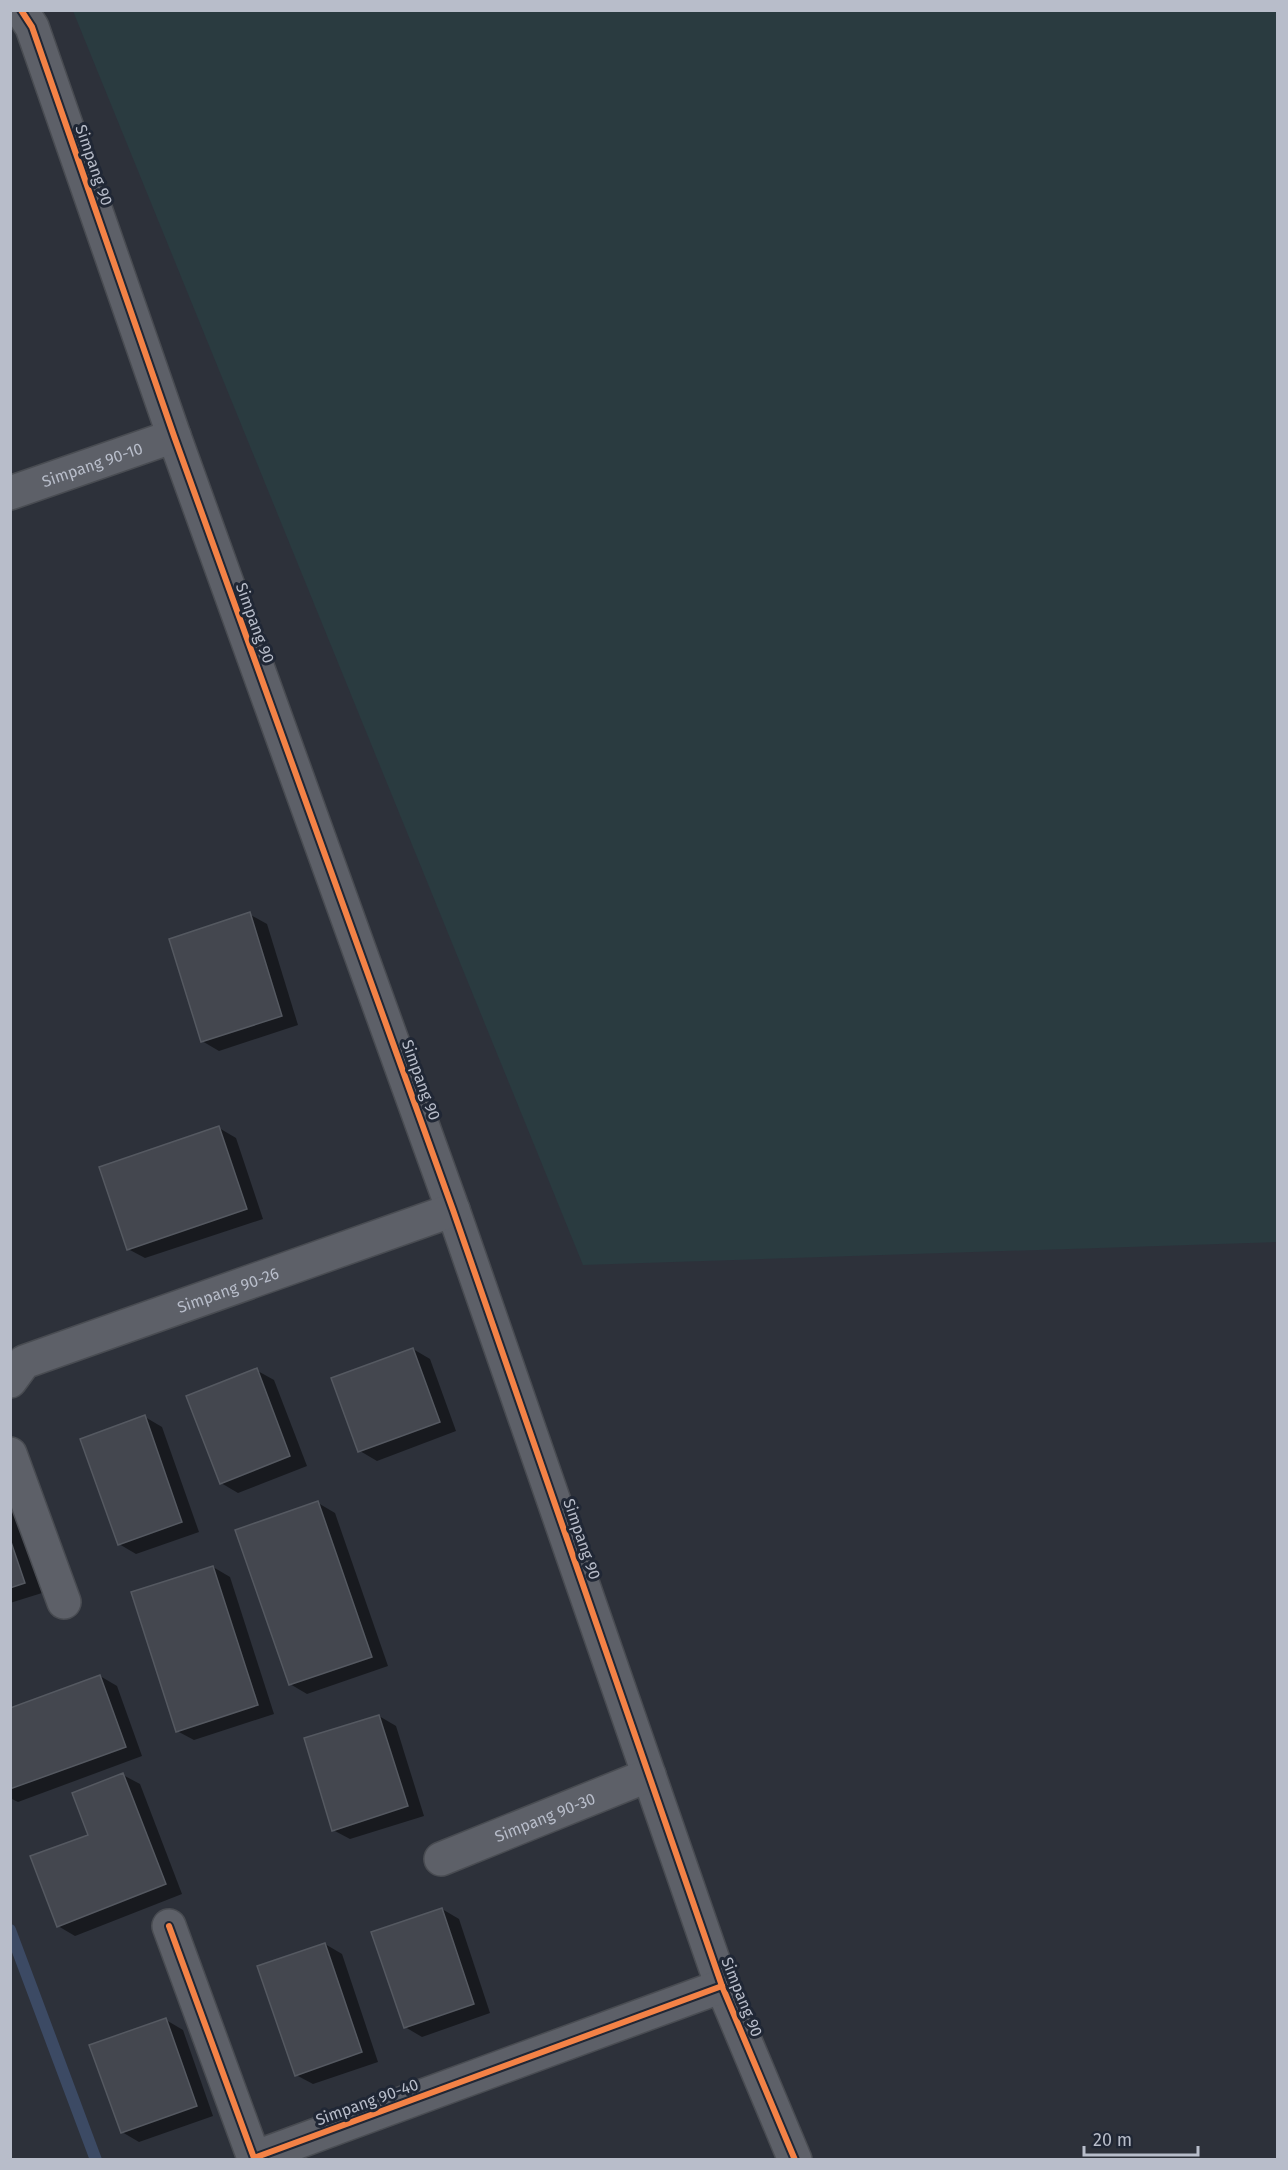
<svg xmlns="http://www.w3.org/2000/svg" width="1288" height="2170" viewBox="0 0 1288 2170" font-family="'Fira Sans',sans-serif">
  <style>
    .green { fill: #2a3b40 }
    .shadow { fill: #0007 }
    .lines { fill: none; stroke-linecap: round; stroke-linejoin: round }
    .stream { stroke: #3c4a64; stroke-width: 12 }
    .building { fill: #44474f; stroke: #555961; stroke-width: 1.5 }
    .minor-casing { stroke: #494c52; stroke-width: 36 }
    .minor { stroke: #5d6068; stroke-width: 33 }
    .cycleway-casing { stroke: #202735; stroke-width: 10 }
    .cycleway { stroke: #f48246; stroke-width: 6 }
    .labels { text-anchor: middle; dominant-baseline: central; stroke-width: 6; stroke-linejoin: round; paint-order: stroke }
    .street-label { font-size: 16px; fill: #b8bdca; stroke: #202735 }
  </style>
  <rect width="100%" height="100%" fill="#2d313a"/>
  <!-- green -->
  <path class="green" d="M73,11h1204v1231l-694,23z"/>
  <!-- shadow -->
  <g class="shadow">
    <path d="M249,914l18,10 31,101 -79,26 -17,-10z"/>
    <path d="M219,1128l17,10 27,81 -118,39 -17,-9z"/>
    <path d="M413,1349l17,10 26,72 -79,30 -17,-10z"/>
    <path d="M256,1370l18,10 33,86 -69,27 -17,-10z"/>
    <path d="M145,1417l17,10 37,105 -63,22 -17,-10z"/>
    <path d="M10,1499l32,94 -32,10z"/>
    <path d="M318,1503l17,10 53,153 -81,28 -17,-10z"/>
    <path d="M213,1567l17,10 44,137 -80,26 -17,-9z"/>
    <path d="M100,1676l17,10 25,70 -124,46 -8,-4v-89z"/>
    <path d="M379,1716l17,10 28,90 -74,23 -17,-9z"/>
    <path d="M123,1775l17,9 42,110 -107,42 -17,-10 32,-91z"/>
    <path d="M442,1909l17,10 31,94 -68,24 -17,-10z"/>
    <path d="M325,1944l17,10 36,108 -65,22 -17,-9z"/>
    <path d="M166,2020l17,10 30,86 -74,26 -17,-10z"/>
  </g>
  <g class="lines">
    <!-- stream -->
    <path class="stream" d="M10,1930l86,230"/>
  </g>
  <!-- building -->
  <g class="building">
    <path d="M250,912l32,104 -81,26 -32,-103z"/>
    <path d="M219,1126l28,83 -120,41 -28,-83z"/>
    <path d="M413,1348l27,74 -82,30 -27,-74z"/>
    <path d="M257,1368l33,88 -70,28 -34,-88z"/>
    <path d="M145,1415l37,107 -64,23 -38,-106z"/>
    <path d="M318,1501l54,156 -83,28 -54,-155z"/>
    <path d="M10,1539l15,44 -15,5z"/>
    <path d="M213,1566l45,139 -82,27 -45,-140z"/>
    <path d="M100,1675l26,72 -116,42v-81z"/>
    <path d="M379,1715l29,91 -76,25 -28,-93z"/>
    <path d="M123,1773l43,111 -109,43 -27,-71 58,-21 -16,-42z"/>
    <path d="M442,1908l32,96 -70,24 -33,-96z"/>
    <path d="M325,1943l37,109 -67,24 -38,-110z"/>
    <path d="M166,2018l31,88 -76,27 -32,-88z"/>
  </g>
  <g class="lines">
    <defs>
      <g id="minor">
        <path d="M21,10l11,17 142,409 279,774 269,776 73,174"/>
        <path id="s1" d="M10,493l164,-57"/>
        <path id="s2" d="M10,1381l14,-19 429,-152"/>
        <path d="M10,1454l54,148"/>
        <path id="s3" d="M441,1859l208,-84"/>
        <path d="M169,1926l85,232 468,-172"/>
      </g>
    </defs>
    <!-- minor casing -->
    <use href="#minor" class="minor-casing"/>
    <!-- minor -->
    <use href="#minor" class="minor"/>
    <defs>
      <g id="cycleway">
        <path d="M21,10l11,17 142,409 279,774 269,776 73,174"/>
        <path d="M169,1926l85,232 468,-172"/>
      </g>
    </defs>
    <!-- cycleway casing -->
    <use href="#cycleway" class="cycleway-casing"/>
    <!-- cycleway -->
    <use href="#cycleway" class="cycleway"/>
  </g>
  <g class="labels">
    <!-- street labels -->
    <g class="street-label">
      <text transform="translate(94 165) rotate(71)">Simpang 90</text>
      <text stroke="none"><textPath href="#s1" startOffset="87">Simpang 90-10</textPath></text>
      <text transform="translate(255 623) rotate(70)">Simpang 90</text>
      <text transform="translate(421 1080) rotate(70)">Simpang 90</text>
      <text stroke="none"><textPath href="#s2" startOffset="240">Simpang 90-26</textPath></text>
      <text transform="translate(582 1539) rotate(71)">Simpang 90</text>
      <text stroke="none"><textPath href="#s3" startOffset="112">Simpang 90-30</textPath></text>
      <text transform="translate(742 1997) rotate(68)">Simpang 90</text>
      <text transform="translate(367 2102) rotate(-20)">Simpang 90-40</text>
    </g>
  </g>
  <!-- border -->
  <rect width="1288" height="2170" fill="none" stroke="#b8bdca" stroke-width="24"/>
  <!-- scale -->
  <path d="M1084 2146v9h114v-9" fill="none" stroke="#b8bdca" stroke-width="3"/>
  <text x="1093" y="2146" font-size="18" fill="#b8bdca" stroke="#202735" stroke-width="4.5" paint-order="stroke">20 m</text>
</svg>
